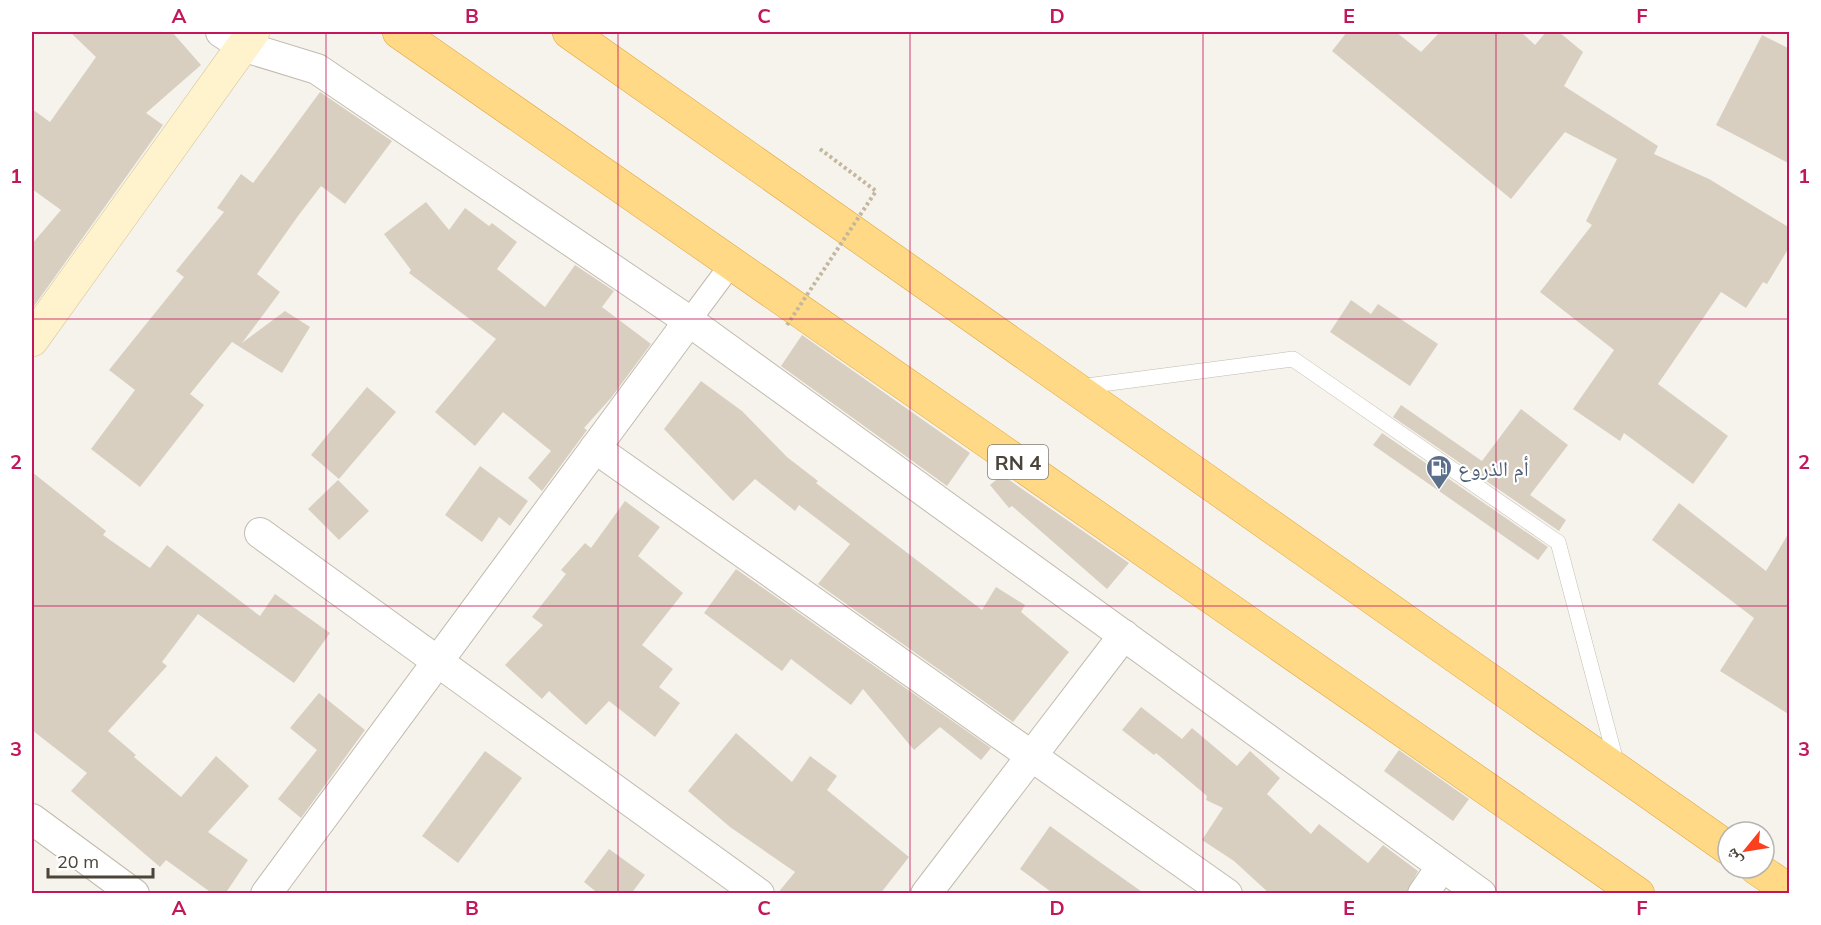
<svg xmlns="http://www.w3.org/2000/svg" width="1821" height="925" viewBox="0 0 1821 925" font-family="Mulish,'Noto Naskh Arabic',sans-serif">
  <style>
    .building { fill: #d8cfc1 }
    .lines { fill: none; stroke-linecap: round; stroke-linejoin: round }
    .service-casing { stroke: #c2bbae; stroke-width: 16 }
    .pedestrian-casing { stroke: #c2bbae; stroke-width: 24 }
    .minor-casing { stroke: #c2bbae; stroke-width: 32 }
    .secondary-casing { stroke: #d6c79b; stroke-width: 34 }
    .trunk-casing { stroke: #e0a43c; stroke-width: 34 }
    .path { stroke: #c4b79f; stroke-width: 4; stroke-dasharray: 3 3; stroke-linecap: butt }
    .service { stroke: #fff; stroke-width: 15 }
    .pedestrian { stroke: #fff; stroke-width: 22 }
    .minor { stroke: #fff; stroke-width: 30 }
    .secondary { stroke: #fff3cd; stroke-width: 33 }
    .trunk { stroke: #ffd985; stroke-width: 33 }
    .path-bridge { stroke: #c4b79f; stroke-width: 4; stroke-dasharray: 3 3; stroke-linecap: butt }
    .grid { fill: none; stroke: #c2185b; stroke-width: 1.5; stroke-opacity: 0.55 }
    .labels { text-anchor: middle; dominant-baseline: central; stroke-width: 4.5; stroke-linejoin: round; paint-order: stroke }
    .shield { fill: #fff; stroke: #817c74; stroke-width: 1.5 }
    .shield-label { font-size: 20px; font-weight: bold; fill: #4b4439 }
    .service-label { font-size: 21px; fill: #4e5e75; stroke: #fff; text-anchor: start }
    .neatline { fill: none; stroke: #c2185b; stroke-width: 2 }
    .grid-label { font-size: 20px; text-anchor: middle; font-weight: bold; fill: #c2185b }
  </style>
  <rect width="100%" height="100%" fill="#f6f3ec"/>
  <!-- building -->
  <g class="building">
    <path d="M70,32h102l29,33 -55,48 17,12 -131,184v-65l29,-34 -29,-21v-80l18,13 46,-65z"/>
    <path d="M1347,32h49l25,20 19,-20h81l14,13 11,-13h13l24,20 -19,34 94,60 -4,8 55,25 81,49v18l-23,38 -4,-2 -17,26 -25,-16 -63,92 70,52 -35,48 -69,-51 -4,8 -47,-32 41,-59 -74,-58 52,-67 -6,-4 31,-62 -52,-27 -54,67 -179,-148z"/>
    <path d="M1762,35l28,14v115l-74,-39z"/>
    <path d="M320,92l72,49 -47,63 -24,-18 -23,30 -41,58 23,18 -38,51 43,-32 25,16 -28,46 -50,-31 -42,52 14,11 -64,82 -49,-38 44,-59 -26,-20 75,-93 -8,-6 48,-59 -7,-4 24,-34 12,9z"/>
    <path d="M426,202l23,28 16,-22 24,18 3,-3 25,19 -20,27 48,38 30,-42 39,26 -12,16 49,37 -40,54 -27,30 3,2 -45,61 -14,-13 23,-27 -48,-39 -28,34 -40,-34 61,-73 -87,-66 2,-3 -27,-36z"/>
    <path d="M1351,300l20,14 7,-10 60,40 -28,42 -80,-54z"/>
    <path d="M802,335l168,118 -23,33 -166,-120z"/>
    <path d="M701,381l41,30 45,46 31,24 -2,2 166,127 14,-23 29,18 -4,7 48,40 -56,70 -195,-138 32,-40 -51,-39 -4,6 -40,-32 -22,22 -69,-72z"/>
    <path d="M367,387l29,25 -57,67 -28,-24z"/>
    <path d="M1401,405l81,56 39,-52 47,36 -38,50 36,25 -7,11 -166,-114z"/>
    <path d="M1382,433l166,114 -10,13 -165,-115z"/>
    <path d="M480,466l48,35 -18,25 -11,-9 -17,25 -37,-27z"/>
    <path d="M32,472l74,59 -3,4 47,33 17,-23 93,71 15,-22 55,39 -36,50 -96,-69 -36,48 5,4 -59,65 28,24 -2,2 47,40 35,-41 33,30 -41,46 40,28 -23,34h-12l-47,-34 -6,7 -89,-76 16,-18 -55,-43z"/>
    <path d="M1002,475l127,88 -22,26 -95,-83 -3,2 -19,-23z"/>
    <path d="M338,480l31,31 -30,29 -31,-31z"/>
    <path d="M625,501l35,26 -22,29 45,37 -41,52 31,24 -14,18 21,16 -25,34 -46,-36 -23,24 -37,-34 -7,8 -37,-34 38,-40 -11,-8 34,-43 -5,-4 24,-27 6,5z"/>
    <path d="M1679,503l87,68 24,-40v184l-70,-44 34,-53 -102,-78z"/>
    <path d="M736,569l255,179 -10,12 -41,-33 -26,23 -51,-61 -12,16 -60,-46 -9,12 -78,-58z"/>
    <path d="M319,693l46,37 -64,88 -23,-19 39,-49 -27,-22z"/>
    <path d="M1141,707l41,32 10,-11 45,38 13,-15 30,27 -13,16 44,40 8,-10 49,39 15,-18 35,26 -12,23h-136l-36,-33 -32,-21 21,-32 -17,-8 1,-4 -51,-43 -2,2 -32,-25z"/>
    <path d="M736,733l56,49 18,-26 27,20 -10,14 82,67 -29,37h-103l18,-22 -65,-45 -42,-36z"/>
    <path d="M1399,750l70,49 -16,22 -69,-50z"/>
    <path d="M485,751l37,27 -64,85 -36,-27z"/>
    <path d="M1050,826l47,34 48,34h-91l-34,-25z"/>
    <path d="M609,849l36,26 -14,19h-32l-15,-12z"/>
  </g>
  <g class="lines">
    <defs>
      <path id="service" d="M1079,387l214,-28 260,180 5,3 59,223"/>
      <path id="pedestrian" d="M689,321l32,-43"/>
      <g id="minor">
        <path d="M221,32l21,14 75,23 372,252 792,573"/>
        <path d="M595,448l632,446"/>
        <path d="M260,533l499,361"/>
        <path d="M32,819l102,75"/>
        <path d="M266,894l423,-573"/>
        <path d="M926,894l198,-259"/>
        <path d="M1423,894l19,-28"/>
      </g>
      <path id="secondary" d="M32,340l221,-308"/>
      <g id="trunk">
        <path d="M399,32l1239,862"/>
        <path d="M569,32l1159,816"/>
        <path d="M1756,868l34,23"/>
      </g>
    </defs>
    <!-- service casing -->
    <use href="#service" class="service-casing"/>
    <!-- pedestrian casing -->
    <use href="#pedestrian" class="pedestrian-casing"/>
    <!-- minor casing -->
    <use href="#minor" class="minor-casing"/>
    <!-- secondary casing -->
    <use href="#secondary" class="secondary-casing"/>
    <!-- trunk casing -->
    <use href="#trunk" class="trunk-casing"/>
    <!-- path -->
    <path class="path" d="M820,149l56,42"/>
    <!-- service -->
    <use href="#service" class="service"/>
    <!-- pedestrian -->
    <use href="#pedestrian" class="pedestrian"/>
    <!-- minor -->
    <use href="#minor" class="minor"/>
    <!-- secondary -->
    <use href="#secondary" class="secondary"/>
    <!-- trunk -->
    <use href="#trunk" class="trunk"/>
    <!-- path-bridge -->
    <path class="path-bridge" d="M787,325l89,-134"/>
  </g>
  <!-- grid -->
  <path class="grid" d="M326,32v862M618,32v862M910,32v862M1203,32v862M1496,32v862M32,319h1758M32,606h1758"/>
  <!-- icons -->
  <defs>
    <symbol id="fuel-pin" viewBox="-11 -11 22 30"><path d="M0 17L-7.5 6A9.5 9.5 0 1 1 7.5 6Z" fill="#5c6f8a" stroke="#fff"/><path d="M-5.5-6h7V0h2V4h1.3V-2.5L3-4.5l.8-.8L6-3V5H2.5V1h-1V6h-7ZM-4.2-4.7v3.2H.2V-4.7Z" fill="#fff"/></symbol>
  </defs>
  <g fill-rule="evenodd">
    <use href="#fuel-pin" x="1424" y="453" width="30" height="40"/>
  </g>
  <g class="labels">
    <!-- shield labels -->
    <rect class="shield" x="988" y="445" width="60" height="34" rx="4.5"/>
    <g class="shield-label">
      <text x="1018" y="462">RN 4</text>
    </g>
    <!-- service labels -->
    <g class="service-label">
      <text x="1458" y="468">أم الذروع</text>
    </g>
  </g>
  <!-- border -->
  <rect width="1821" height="925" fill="none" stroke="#ffffff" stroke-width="66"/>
  <!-- north arrow -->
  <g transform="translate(1746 850) rotate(240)"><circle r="28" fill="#ffffff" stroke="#b7b4b0" stroke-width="1.5"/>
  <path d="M0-4.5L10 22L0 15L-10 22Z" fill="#fc3f1d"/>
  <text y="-9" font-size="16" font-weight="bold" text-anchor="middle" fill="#4b4439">ش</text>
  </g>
  <!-- scale -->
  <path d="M48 868v9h105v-9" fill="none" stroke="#4b4439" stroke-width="3"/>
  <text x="57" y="868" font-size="18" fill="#4b4439" stroke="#ffffff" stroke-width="4.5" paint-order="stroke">20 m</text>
  <rect x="33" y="33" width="1755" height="859" class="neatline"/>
  <g class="grid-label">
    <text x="179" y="23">A</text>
    <text x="472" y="23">B</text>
    <text x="764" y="23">C</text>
    <text x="1057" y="23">D</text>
    <text x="1349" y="23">E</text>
    <text x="1642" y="23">F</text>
    <text x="16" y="183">1</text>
    <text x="1804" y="183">1</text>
    <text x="16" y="469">2</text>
    <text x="1804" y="469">2</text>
    <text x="16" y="756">3</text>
    <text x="1804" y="756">3</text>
    <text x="179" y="915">A</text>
    <text x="472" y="915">B</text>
    <text x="764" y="915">C</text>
    <text x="1057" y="915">D</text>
    <text x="1349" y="915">E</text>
    <text x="1642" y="915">F</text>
  </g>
</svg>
